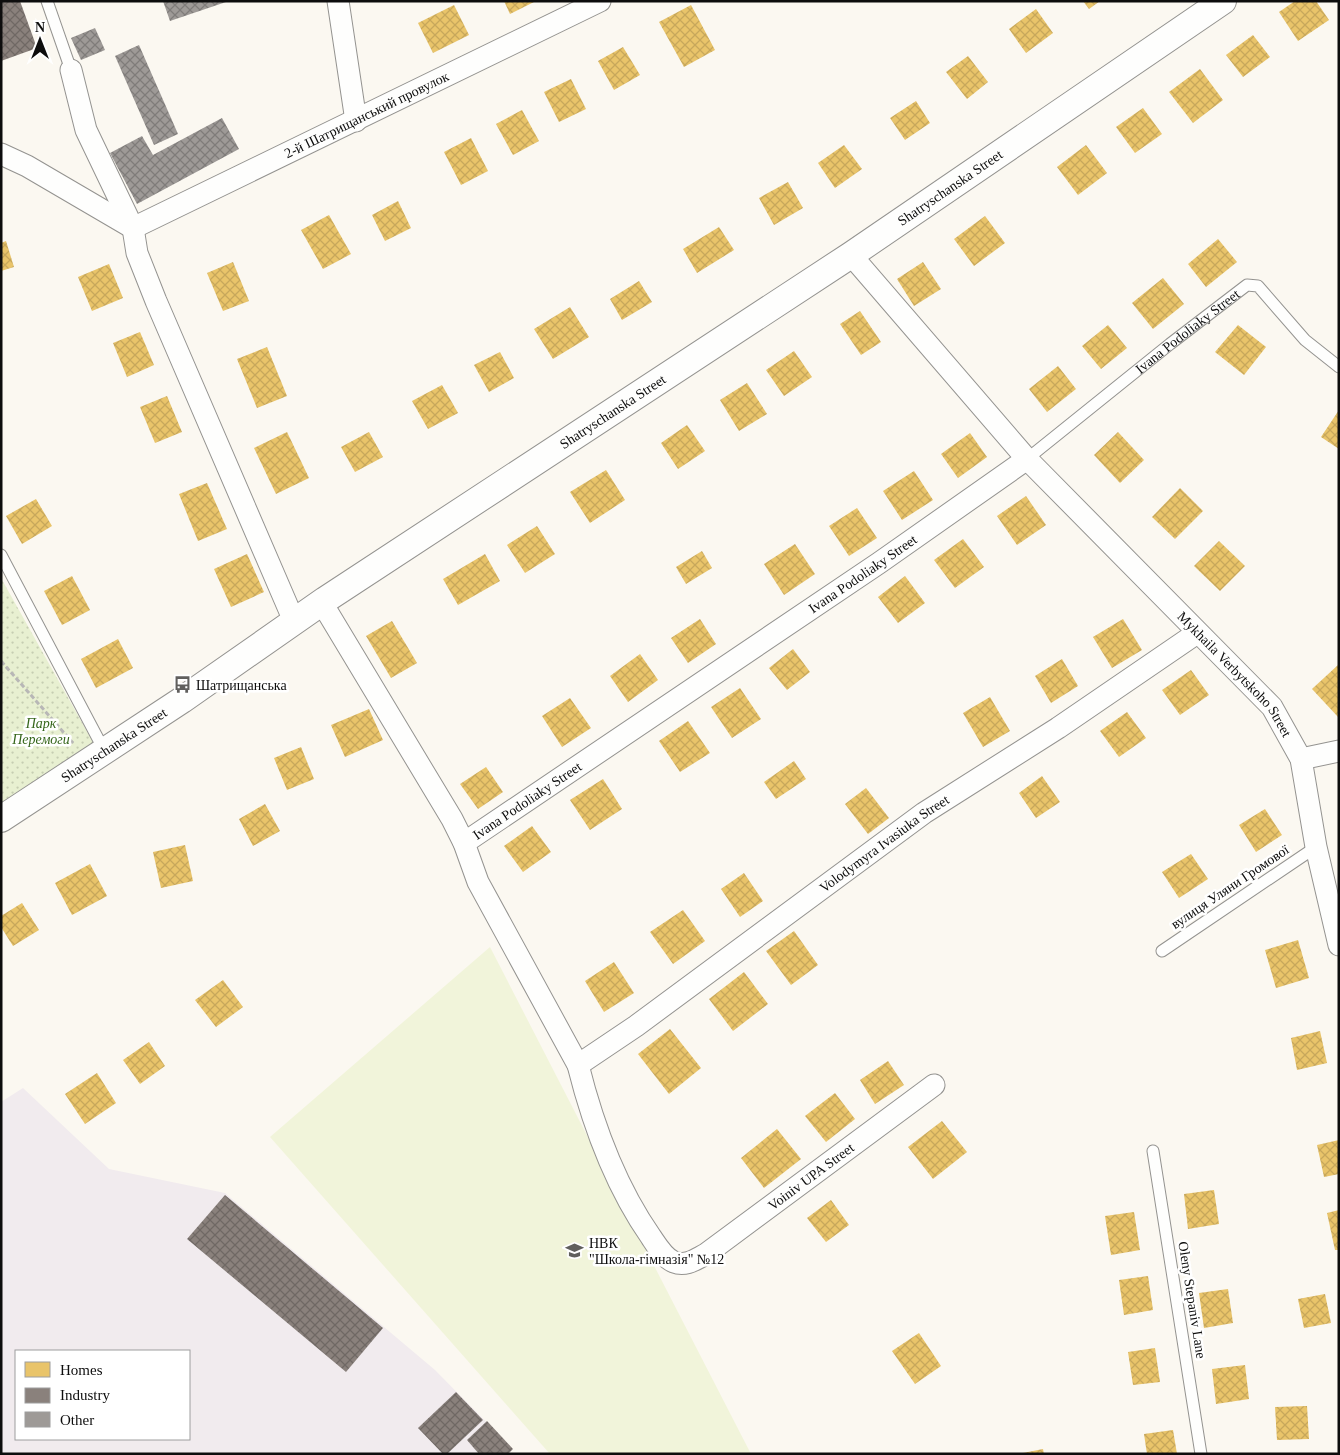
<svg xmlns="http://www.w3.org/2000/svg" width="1340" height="1455" viewBox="0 0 1340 1455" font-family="Georgia,serif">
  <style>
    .industrial { fill: #f1ebee; fill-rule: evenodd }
    .green { fill: url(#green-dots) }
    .pitch { fill: #f1f4da }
    .homes { fill: url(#homes-cross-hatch) }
    .industry { fill: url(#industry-cross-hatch) }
    .building { fill: url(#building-cross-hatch) }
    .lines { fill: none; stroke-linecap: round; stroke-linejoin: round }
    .service-casing { stroke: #949390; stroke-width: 13 }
    .minor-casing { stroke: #949390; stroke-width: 23 }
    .tertiary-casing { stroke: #949390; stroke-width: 28 }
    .path { stroke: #b8b7b6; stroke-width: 3; stroke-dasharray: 5 2.5; stroke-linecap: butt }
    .service { stroke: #fefefd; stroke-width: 11 }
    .minor { stroke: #fefefd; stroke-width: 21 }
    .tertiary { stroke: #fefefd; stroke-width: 26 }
    .labels { text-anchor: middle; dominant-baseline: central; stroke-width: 5; stroke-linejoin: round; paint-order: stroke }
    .street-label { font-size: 14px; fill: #0d0d0d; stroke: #fff }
    .poi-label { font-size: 14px; fill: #0d0d0d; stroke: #fff; text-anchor: start }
    .park-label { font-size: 14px; font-style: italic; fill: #36661c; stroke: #fff }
  </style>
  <defs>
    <pattern id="green-dots" width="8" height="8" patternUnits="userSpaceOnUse" patternTransform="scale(1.25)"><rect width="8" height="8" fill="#e8f0d1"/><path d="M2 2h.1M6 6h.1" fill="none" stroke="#c6cdb2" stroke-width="1.8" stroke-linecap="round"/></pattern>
    <pattern id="homes-cross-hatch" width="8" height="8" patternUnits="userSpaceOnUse" patternTransform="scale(1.25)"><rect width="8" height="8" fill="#e9c46a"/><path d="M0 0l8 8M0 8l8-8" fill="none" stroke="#c7a75b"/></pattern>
    <pattern id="industry-cross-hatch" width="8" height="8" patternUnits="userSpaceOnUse" patternTransform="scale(1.25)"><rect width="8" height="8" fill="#8a817c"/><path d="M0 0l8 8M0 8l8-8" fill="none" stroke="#6f6864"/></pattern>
    <pattern id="building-cross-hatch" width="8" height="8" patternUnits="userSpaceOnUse" patternTransform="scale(1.25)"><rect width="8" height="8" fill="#9e9a97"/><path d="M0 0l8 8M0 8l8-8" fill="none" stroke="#7f7c7a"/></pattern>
  </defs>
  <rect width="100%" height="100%" fill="#fbf8f1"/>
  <!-- industrial -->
  <path class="industrial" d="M23,1088l86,81 116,24 210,177 75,76 -8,8h-501v-352zM16,1351h173v88h-173z"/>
  <!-- green -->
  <path class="green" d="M1,578l93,166 -93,63z"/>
  <!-- pitch -->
  <path class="pitch" d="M490,947l261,507h-201l-280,-317z"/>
  <!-- homes -->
  <g class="homes">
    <path d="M504,1h32l-26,13z"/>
    <path d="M1083,1h17l-11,8z"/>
    <path d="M1295,1h21l13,19 -31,21 -19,-29z"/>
    <path d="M454,5l15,30 -36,18 -15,-30z"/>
    <path d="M691,5l24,45 -31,17 -25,-45z"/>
    <path d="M1036,9l17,24 -27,20 -17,-24z"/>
    <path d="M1253,35l17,22 -27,20 -17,-22z"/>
    <path d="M623,47l17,28 -26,15 -16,-29z"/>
    <path d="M968,56l20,26 -21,17 -21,-27z"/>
    <path d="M1200,69l23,31 -30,23 -24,-31z"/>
    <path d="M571,79l15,30 -27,13 -15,-30z"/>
    <path d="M916,101l14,22 -25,17 -15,-22z"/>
    <path d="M1143,108l19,26 -27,19 -19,-26z"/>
    <path d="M522,110l17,31 -26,14 -17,-31z"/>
    <path d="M471,138l17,33 -27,14 -17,-33z"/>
    <path d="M844,145l18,24 -27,19 -17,-25z"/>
    <path d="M1086,145l21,28 -29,22 -21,-28z"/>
    <path d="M788,182l15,26 -29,17 -15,-27z"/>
    <path d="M398,201l13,27 -26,13 -13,-26z"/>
    <path d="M329,215l22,39 -28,15 -22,-39z"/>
    <path d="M985,216l20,27 -31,23 -20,-27z"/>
    <path d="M719,227l15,23 -37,23 -14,-24z"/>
    <path d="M1218,239l19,23 -31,25 -18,-23z"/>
    <path d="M6,241l8,26 -13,4v-28z"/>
    <path d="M233,262l16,39 -26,10 -16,-38z"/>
    <path d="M923,262l18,27 -27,17 -17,-27z"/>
    <path d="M109,264l14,34 -31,13 -14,-34z"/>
    <path d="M1163,278l21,26 -31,25 -21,-26z"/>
    <path d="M639,281l13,21 -30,18 -12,-21z"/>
    <path d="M570,307l19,30 -36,22 -19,-30z"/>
    <path d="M860,311l21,31 -20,13 -21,-31z"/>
    <path d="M1108,325l19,23 -26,21 -19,-23z"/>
    <path d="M1238,325l28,22 -22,28 -29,-23z"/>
    <path d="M140,332l14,33 -27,12 -14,-34z"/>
    <path d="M267,347l20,49 -30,12 -20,-49z"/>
    <path d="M794,351l18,26 -28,19 -18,-26z"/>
    <path d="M500,352l14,26 -25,14 -15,-27z"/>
    <path d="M1058,366l18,23 -29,23 -18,-23z"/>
    <path d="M747,383l20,31 -28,17 -19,-31z"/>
    <path d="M442,385l16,28 -30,16 -16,-28z"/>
    <path d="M167,396l15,36 -27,11 -15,-36z"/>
    <path d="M1339,410v39l-18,-12z"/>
    <path d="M687,425l18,26 -27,18 -17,-26z"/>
    <path d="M287,432l22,46 -33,16 -22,-46z"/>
    <path d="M369,432l14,25 -28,15 -14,-25z"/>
    <path d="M1118,432l26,28 -24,23 -26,-28z"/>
    <path d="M970,433l17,24 -29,21 -17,-24z"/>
    <path d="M606,470l19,30 -35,23 -20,-31z"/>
    <path d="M914,471l19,29 -31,20 -19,-29z"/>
    <path d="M207,483l20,46 -29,12 -19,-47z"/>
    <path d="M1180,488l23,23 -28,28 -23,-22z"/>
    <path d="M1026,496l20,29 -29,20 -20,-29z"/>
    <path d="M36,499l16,27 -30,18 -16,-28z"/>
    <path d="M857,508l20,30 -28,18 -20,-30z"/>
    <path d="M537,526l18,28 -30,19 -18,-28z"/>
    <path d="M963,539l21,28 -29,21 -21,-28z"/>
    <path d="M1219,541l26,25 -25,25 -26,-25z"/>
    <path d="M795,544l20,30 -31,21 -20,-31z"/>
    <path d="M702,551l10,17 -26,16 -10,-17z"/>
    <path d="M247,554l17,38 -33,15 -17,-38z"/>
    <path d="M485,554l15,27 -42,24 -15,-26z"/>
    <path d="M72,576l18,34 -28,15 -18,-34z"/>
    <path d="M905,576l20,27 -27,20 -20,-26z"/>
    <path d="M700,619l16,25 -28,19 -17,-25z"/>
    <path d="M1123,619l19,31 -30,18 -19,-31z"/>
    <path d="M392,621l25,42 -26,15 -25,-42z"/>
    <path d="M118,639l15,29 -37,20 -15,-29z"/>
    <path d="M793,649l17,23 -23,18 -18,-22z"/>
    <path d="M640,654l18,26 -30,22 -18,-26z"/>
    <path d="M1062,659l16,27 -27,17 -16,-27z"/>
    <path d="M1338,665l1,1v52l-27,-29z"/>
    <path d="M1191,670l18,25 -29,20 -18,-25z"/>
    <path d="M740,688l21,31 -29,19 -21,-31z"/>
    <path d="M990,697l20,34 -27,16 -20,-34z"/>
    <path d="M570,698l21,30 -29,19 -20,-31z"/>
    <path d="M369,709l14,31 -38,17 -14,-32z"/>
    <path d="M1127,712l19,26 -27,19 -19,-26z"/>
    <path d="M688,721l22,32 -30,19 -21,-31z"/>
    <path d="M301,747l13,32 -27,11 -13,-32z"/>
    <path d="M794,761l12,18 -30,20 -12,-17z"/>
    <path d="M486,767l17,25 -25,17 -18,-25z"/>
    <path d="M1042,776l18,26 -24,16 -17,-25z"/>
    <path d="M603,779l19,30 -32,21 -20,-30z"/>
    <path d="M866,788l23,30 -21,16 -23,-30z"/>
    <path d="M265,804l15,27 -27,15 -14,-27z"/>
    <path d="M1265,809l17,26 -26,17 -17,-27z"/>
    <path d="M532,826l19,26 -28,20 -19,-26z"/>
    <path d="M185,845l8,36 -32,7 -8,-36z"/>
    <path d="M1191,854l17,25 -29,19 -17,-26z"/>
    <path d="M90,864l17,32 -35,19 -17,-32z"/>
    <path d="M744,873l19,28 -23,16 -19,-28z"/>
    <path d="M22,903l17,27 -26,16 -12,-19v-11z"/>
    <path d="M683,910l22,31 -32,23 -23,-32z"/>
    <path d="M794,931l24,34 -27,20 -25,-34z"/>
    <path d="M1298,940l11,38 -33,10 -11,-38z"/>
    <path d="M614,962l20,31 -30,19 -19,-31z"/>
    <path d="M744,972l24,32 -35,27 -24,-32z"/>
    <path d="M223,980l20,27 -27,20 -21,-27z"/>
    <path d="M670,1029l31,39 -32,26 -31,-40z"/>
    <path d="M1320,1031l7,32 -30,7 -6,-32z"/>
    <path d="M149,1042l16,24 -25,18 -17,-24z"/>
    <path d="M888,1061l16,24 -29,19 -15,-24z"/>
    <path d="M97,1073l19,30 -31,21 -20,-30z"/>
    <path d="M835,1093l20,26 -29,23 -21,-26z"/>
    <path d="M942,1121l25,31 -34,27 -25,-32z"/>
    <path d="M777,1129l24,30 -37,29 -23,-30z"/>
    <path d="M1339,1140v34l-15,3 -7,-32z"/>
    <path d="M1214,1190l5,34 -31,5 -4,-35z"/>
    <path d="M831,1200l18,25 -23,17 -19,-24z"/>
    <path d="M1339,1210v40h-4l-8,-37z"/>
    <path d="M1134,1212l6,38 -29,5 -6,-39z"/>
    <path d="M1148,1276l5,34 -29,5 -5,-35z"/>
    <path d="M1228,1289l5,34 -29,5 -5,-35z"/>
    <path d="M1325,1294l6,29 -27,5 -6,-29z"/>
    <path d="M919,1333l22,33 -26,18 -23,-33z"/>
    <path d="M1155,1348l5,34 -27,3 -5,-33z"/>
    <path d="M1245,1365l4,34 -33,5 -4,-35z"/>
    <path d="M1307,1406l2,33 -32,1 -2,-33z"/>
    <path d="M1173,1430l4,24h-30l-3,-20z"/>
    <path d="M1043,1449l1,5h-20l-1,-1z"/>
  </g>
  <!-- industry -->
  <g class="industry">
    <path d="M1,1h19l17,47 -36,13z"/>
    <path d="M225,1195l158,133 -37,44 -159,-133z"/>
    <path d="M456,1392l27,28 -36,34h-4l-25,-26z"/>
    <path d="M487,1421l26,28 -5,5h-29l-12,-14z"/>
  </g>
  <!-- building -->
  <g class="building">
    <path d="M163,1h63v1l-56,19z"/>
    <path d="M95,28l10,22 -24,10 -10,-22z"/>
    <path d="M139,45l39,89 -24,11 -39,-89z"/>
    <path d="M222,118l17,31 -102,55 -27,-51 32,-17 11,19z"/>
  </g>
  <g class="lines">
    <defs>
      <g id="service">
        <path d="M47,1l24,69"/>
        <path id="s1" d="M1027,459l143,-115 77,-59 11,1 47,54 34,27"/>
        <path d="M1,555l103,195"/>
        <path d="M1162,951l154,-104"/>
        <path d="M1153,1151l48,303"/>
      </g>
      <g id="minor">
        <path d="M338,1l18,120"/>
        <path d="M71,70l15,60 47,98 4,25 19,48 138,320"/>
        <path id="s2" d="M1,154l26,12 106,62 467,-227"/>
        <path id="s3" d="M851,255l176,204 245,248 29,52 15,88 23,98"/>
        <path id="s4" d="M322,603l130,216 12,24 14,39 100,183c15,60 38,122 73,172 6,9 13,21 23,25 12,5 22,-3 32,-8l228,-169"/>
        <path d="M1301,759l38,-8"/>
        <path id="s5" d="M464,843l415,-280 148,-104"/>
        <path id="s6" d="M578,1065l58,-39 288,-213 134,-85 139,-95"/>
      </g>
      <g id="tertiary">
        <path id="s7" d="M1,819l181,-119 143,-100 526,-345 372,-254"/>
      </g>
    </defs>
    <!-- service casing -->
    <use href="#service" class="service-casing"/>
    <!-- minor casing -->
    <use href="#minor" class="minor-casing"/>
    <!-- tertiary casing -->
    <use href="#tertiary" class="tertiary-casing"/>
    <!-- path -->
    <path class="path" d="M1,661l72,82"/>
    <!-- service -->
    <use href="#service" class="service"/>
    <!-- minor -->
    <use href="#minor" class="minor"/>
    <!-- tertiary -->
    <use href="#tertiary" class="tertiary"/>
  </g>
  <!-- icons -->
  <defs>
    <symbol id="bus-bare" viewBox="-9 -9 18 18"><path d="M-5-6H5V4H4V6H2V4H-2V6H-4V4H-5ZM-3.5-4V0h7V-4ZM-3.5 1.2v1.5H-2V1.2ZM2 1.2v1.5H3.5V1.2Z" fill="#605f5d" stroke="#fff" stroke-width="2.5" paint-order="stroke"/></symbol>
    <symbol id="school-bare" viewBox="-9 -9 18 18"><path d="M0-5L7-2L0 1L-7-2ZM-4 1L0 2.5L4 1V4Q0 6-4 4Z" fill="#605f5d" stroke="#fff" stroke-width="2.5" paint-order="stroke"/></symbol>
  </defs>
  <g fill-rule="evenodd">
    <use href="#bus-bare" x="170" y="672" width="25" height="25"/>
    <use href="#school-bare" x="562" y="1238" width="25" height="25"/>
  </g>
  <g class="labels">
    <!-- street labels -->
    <g class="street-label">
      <text stroke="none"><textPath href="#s2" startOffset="411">2-й Шатрищанський провулок</textPath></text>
      <text stroke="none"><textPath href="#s7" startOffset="1140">Shatryschanska Street</textPath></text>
      <text stroke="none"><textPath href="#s1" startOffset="205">Ivana Podoliaky Street</textPath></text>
      <text stroke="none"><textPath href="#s7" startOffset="735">Shatryschanska Street</textPath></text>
      <text stroke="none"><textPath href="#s5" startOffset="481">Ivana Podoliaky Street</textPath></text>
      <text stroke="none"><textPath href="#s3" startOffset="569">Mykhaila Verbytskoho Street</textPath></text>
      <text stroke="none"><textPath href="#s7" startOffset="135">Shatryschanska Street</textPath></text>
      <text stroke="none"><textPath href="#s5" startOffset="76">Ivana Podoliaky Street</textPath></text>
      <text stroke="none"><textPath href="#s6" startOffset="378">Volodymyra Ivasiuka Street</textPath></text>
      <text transform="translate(1230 887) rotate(-34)">вулиця Уляни Громової</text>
      <text stroke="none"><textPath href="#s4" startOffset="916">Voiniv UPA Street</textPath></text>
      <text transform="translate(1192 1300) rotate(81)">Oleny Stepaniv Lane</text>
    </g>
    <!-- poi labels -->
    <g class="poi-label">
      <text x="196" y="685">Шатрищанська</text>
      <text x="589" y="1243">НВК<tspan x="589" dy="16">"Школа-гімназія" №12</tspan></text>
    </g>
    <!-- park labels -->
    <g class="park-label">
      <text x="41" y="723">Парк<tspan x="41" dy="16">Перемоги</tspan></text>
    </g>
  </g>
  <!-- border -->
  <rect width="1340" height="1455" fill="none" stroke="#0d0d0d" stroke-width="5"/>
  <!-- legend -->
  <rect x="15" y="1350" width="175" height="90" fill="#ffffff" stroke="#9e9e9e"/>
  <rect x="25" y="1362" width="25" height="15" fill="#e9c46a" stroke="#9e9e9e"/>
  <text x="60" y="1375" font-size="15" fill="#0d0d0d">Homes</text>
  <rect x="25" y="1388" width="25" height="15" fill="#8a817c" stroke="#9e9e9e"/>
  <text x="60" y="1400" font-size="15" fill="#0d0d0d">Industry</text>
  <rect x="25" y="1412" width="25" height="15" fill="#9e9a97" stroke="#9e9e9e"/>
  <text x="60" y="1425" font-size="15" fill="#0d0d0d">Other</text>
  <!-- north arrow -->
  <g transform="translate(40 40)" stroke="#ffffff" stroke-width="4" paint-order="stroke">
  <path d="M0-4L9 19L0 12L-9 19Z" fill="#0d0d0d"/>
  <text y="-8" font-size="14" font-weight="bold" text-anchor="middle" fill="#0d0d0d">N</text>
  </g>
</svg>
